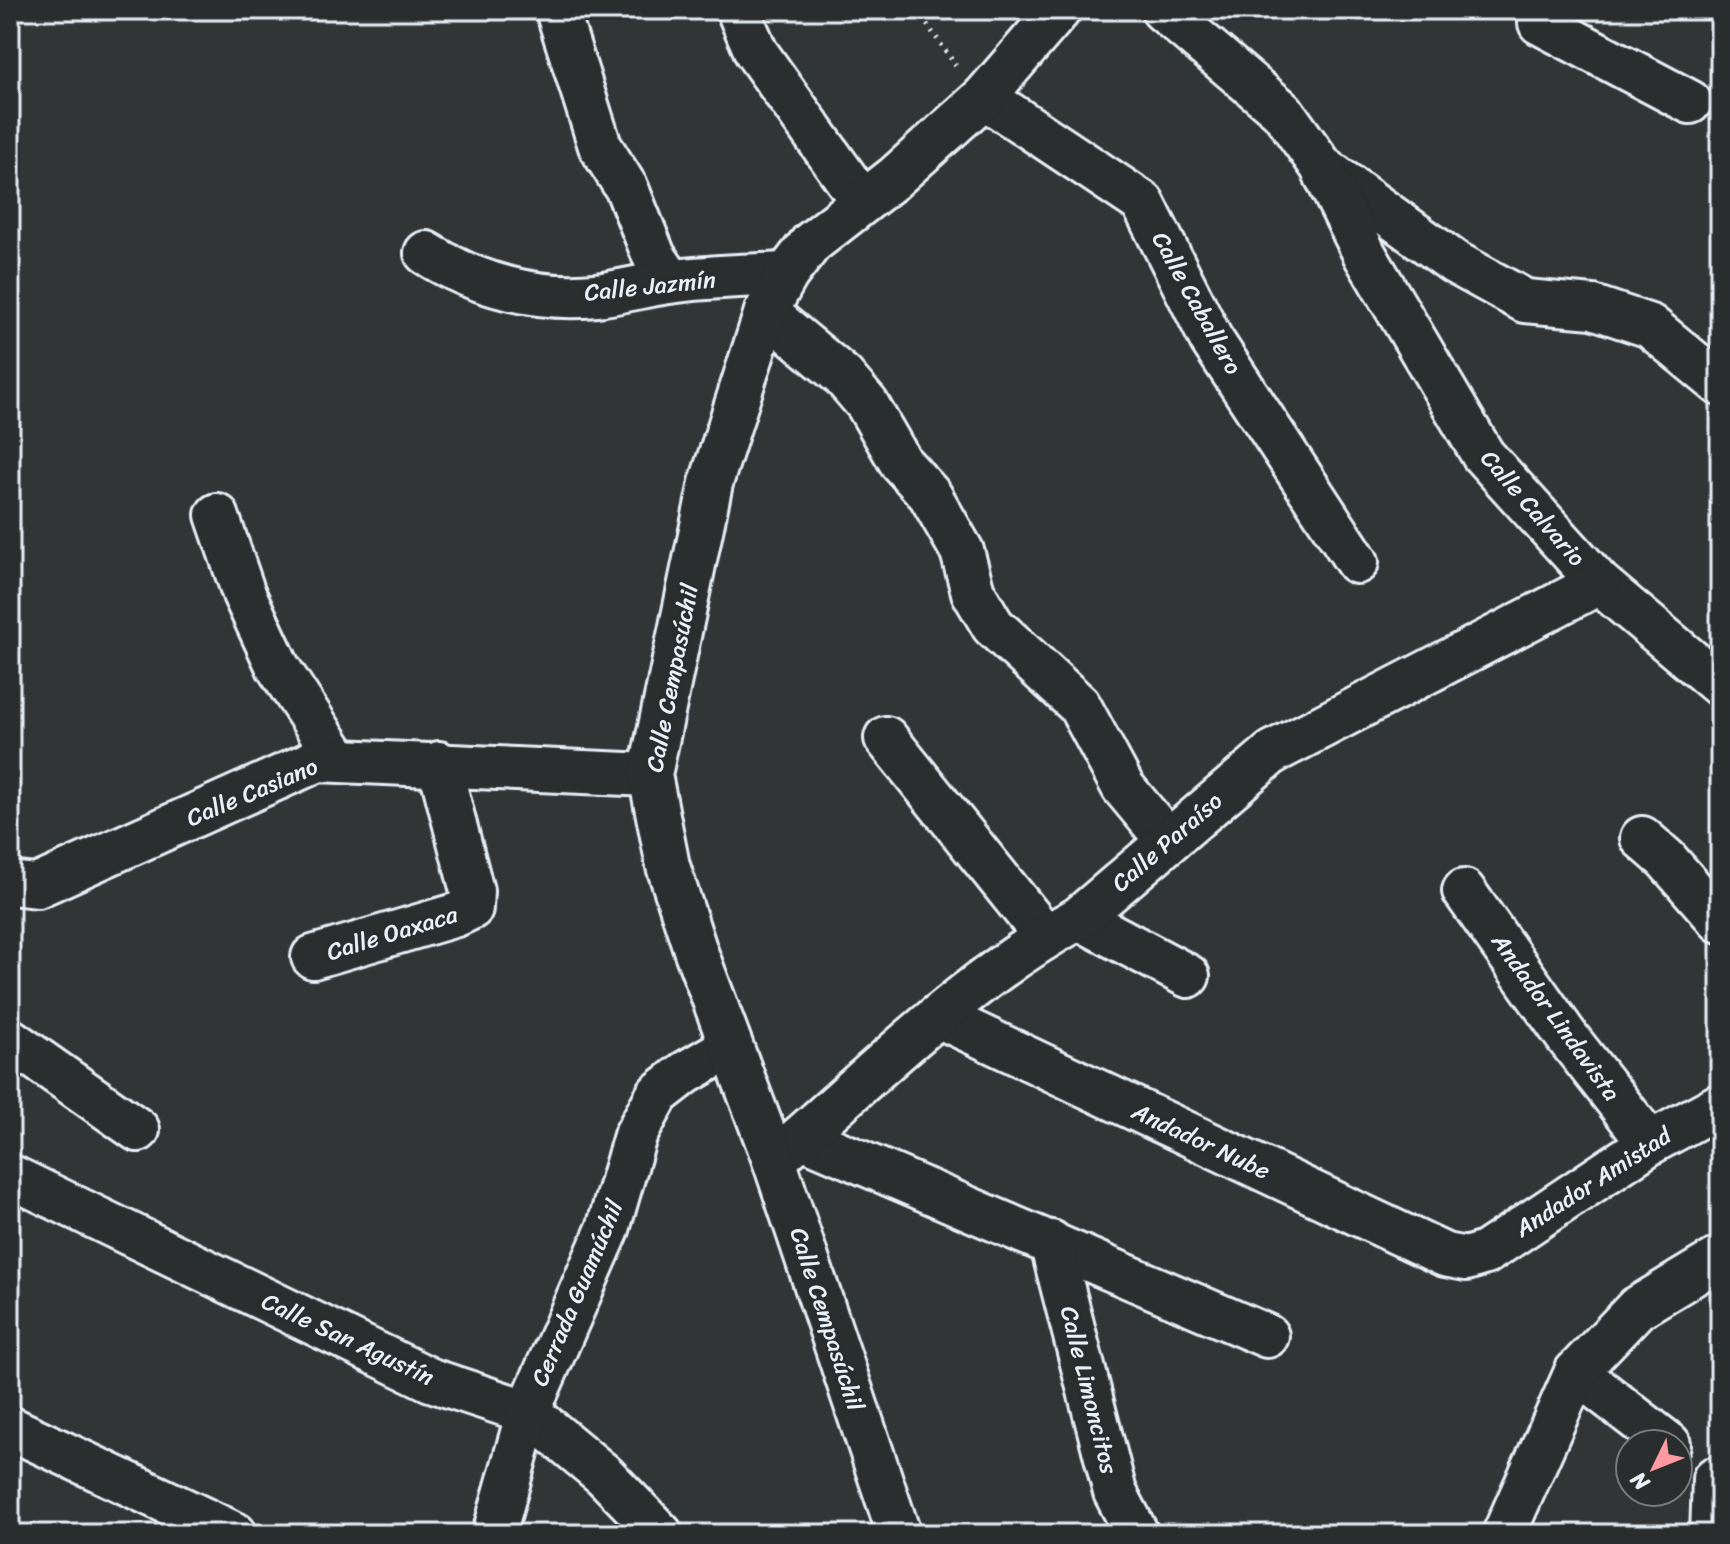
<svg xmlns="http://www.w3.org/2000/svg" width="1730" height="1544" viewBox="0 0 1730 1544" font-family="Sriracha,sans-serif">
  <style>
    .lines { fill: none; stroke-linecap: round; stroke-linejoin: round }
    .minor-casing { stroke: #e8f1f8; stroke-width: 48 }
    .path { stroke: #e8f1f8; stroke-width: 5; stroke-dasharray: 2 6; stroke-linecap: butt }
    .minor { stroke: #2a2d2e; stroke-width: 42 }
    .labels { text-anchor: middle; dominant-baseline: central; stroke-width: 6; stroke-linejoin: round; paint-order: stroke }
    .street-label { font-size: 24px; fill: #e8f1f8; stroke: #2a2d2e }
  </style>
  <rect width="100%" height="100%" fill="#323536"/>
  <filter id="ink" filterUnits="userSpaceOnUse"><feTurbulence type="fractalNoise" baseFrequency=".0125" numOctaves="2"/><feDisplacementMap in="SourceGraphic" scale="16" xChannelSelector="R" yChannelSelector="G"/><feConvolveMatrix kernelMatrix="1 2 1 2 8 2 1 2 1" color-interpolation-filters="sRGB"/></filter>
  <g filter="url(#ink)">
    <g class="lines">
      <defs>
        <g id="minor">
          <path d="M557,10l43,136 27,43 27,67 17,25"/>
          <path d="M738,10l18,42 106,149"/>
          <path d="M1163,10l119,101 40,56 132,95 71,39 68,6 57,19 70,58"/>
          <path d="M1541,10l-1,13 150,79"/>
          <path d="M984,97l159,106 68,136 146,223"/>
          <path d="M1324,172l41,83 118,200 116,128 121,102"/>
          <path d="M426,253c50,32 111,48 170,42 25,-3 49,-10 73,-13 39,-6 79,-6 118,-8"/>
          <path d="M766,312l77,64 24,28 34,59 29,32 32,56 11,41 20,34 86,79 44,82 45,54"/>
          <path d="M217,515l27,79 34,73 60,92"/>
          <path d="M886,738l159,198"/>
          <path d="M1642,838l24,21 54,62"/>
          <path d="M10,883l27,3 281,-126 332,15"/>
          <path d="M1464,891l103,146 83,106"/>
          <path d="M1079,918l109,58"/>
          <path d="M313,957l143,-42 15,-7 1,-17 -33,-128"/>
          <path d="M938,1016l507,239 21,4 19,-6 165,-110 70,-38"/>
          <path d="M10,1040l128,90"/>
          <path d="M802,1137l465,199"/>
          <path d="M774,1160c98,-84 191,-180 305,-242l194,-166 326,-169"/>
          <path d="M10,1176l421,204 97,32 76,63 57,59"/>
          <path d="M1051,1242l64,250 22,42"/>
          <path d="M1576,1372l93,72"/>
          <path d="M10,1428l225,106"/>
          <path d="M494,1534l34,-122 80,-183 27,-93 23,-42 27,-21 46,-27"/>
          <path d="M899,1534l-125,-374 -78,-208 -28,-86 -18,-91 61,-292 55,-171 21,-38 24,-31 83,-65 90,-81 75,-87"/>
          <path d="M1504,1534l72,-162 61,-64 83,-50"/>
          <path d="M1712,1534l2,-55"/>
        </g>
      </defs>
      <!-- minor casing -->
      <use href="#minor" class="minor-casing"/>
      <!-- path -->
      <path class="path" d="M921,10l3,10 35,50"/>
      <!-- minor -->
      <use href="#minor" class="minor"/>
    </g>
  </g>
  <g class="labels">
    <!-- street labels -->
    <g class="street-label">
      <text transform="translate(650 286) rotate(-6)">Calle Jazmín</text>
      <text transform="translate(1197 303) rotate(61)">Calle Caballero</text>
      <text transform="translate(1533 508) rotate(49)">Calle Calvario</text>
      <text transform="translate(672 678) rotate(-79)">Calle Cempasúchil</text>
      <text transform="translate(252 792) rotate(-23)">Calle Casiano</text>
      <text transform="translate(1167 842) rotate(-41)">Calle Paraíso</text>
      <text transform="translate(392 933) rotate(-17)">Calle Oaxaca</text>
      <text transform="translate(1556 1017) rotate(54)">Andador Lindavista</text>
      <text transform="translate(1201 1141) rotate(25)">Andador Nube</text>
      <text transform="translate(1593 1182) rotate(-33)">Andador Amistad</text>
      <text transform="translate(577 1293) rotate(-67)">Cerrada Guamúchil</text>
      <text transform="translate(827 1319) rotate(72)">Calle Cempasúchil</text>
      <text transform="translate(348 1339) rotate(25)">Calle San Agustín</text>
      <text transform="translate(1089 1390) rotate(76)">Calle Limoncitos</text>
    </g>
  </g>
  <!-- margin -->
  <rect width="1730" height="1544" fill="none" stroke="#2a2d2e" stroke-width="40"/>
  <rect x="20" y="20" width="1690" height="1504" fill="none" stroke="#e8f1f8" stroke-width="3" filter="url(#ink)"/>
  <!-- north arrow -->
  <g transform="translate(1654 1468) rotate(227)"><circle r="38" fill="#2a2d2e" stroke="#767b7f" stroke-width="2"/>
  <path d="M0-6L14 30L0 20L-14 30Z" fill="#ff9aa2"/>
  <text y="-12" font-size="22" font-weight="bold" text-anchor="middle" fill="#e8f1f8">N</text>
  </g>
</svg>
